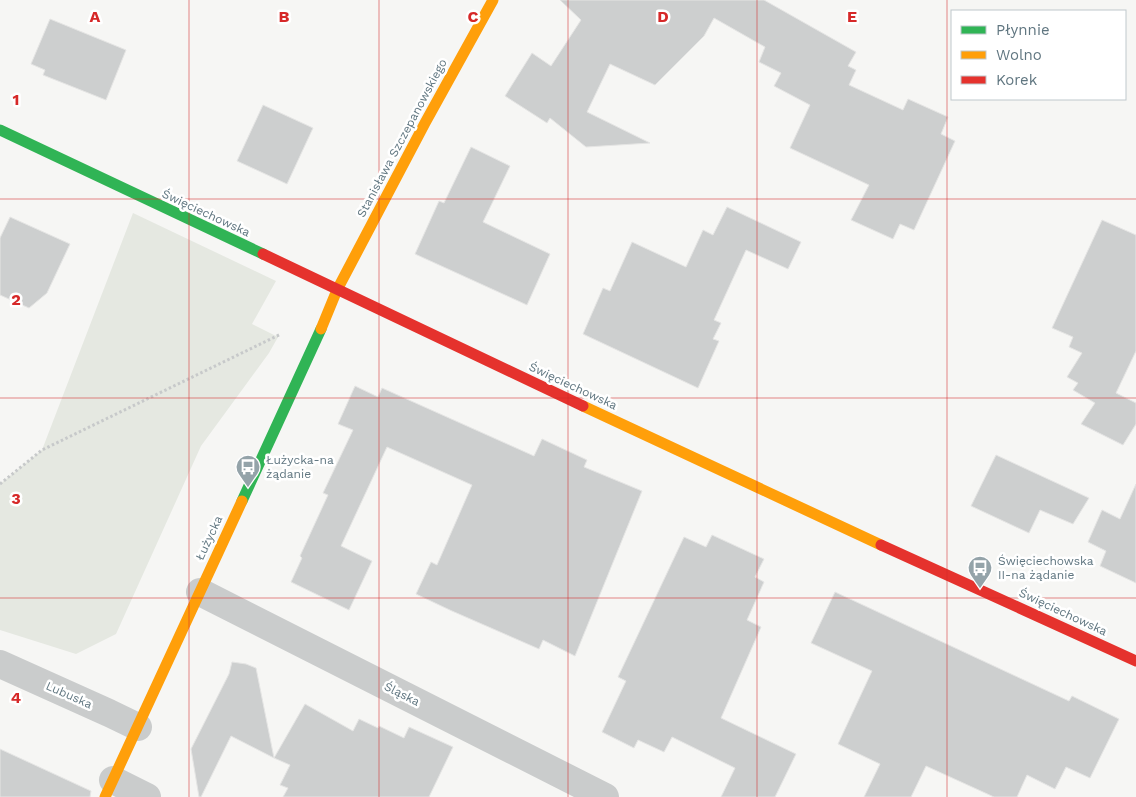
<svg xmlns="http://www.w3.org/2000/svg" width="1136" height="797" viewBox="0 0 1136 797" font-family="'Work Sans',sans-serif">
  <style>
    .green { fill: #e5e8e1 }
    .building { fill: #cdcfcf; stroke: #e5e5e4 }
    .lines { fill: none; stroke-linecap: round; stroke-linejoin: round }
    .path { stroke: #c7c9ca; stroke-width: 3; stroke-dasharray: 2.5 2.5; stroke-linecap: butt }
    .street { stroke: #cacccc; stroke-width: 28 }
    .fast { stroke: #30b455; stroke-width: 11 }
    .slow { stroke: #ff9f0a; stroke-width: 11 }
    .jam { stroke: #e5322d; stroke-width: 11 }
    .grid { fill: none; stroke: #d62828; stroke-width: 1; stroke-opacity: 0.55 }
    .labels { text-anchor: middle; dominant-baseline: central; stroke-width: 5; stroke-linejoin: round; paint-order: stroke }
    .street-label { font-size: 12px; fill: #607680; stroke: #fff }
    .poi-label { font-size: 12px; fill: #607680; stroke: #fff; text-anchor: start }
    .grid-label { font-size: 16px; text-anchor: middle; font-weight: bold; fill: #d62828; stroke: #fff; stroke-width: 5; stroke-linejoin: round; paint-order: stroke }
  </style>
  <rect width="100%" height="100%" fill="#f6f6f4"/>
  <!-- green -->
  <path class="green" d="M133,213l143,68 -24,43 26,13 -9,16 -68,93 -85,188 -40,20 -76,-24v-146l42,-34z"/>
  <!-- building -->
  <g class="building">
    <path d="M560,0h204l92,52 -8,14 8,4 -7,15 54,25 5,-11 40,18 -7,17 14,7 -41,89 -14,-6 -7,15 -42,-19 18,-35 -79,-37 20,-43 -36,-19 7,-13 -22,-11 6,-15 -51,-29 -10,18 -49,49 -45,-21 -23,48 63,31 -64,4 -36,-29 -3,5 -42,-27 27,-43 19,13 30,-46z"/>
    <path d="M50,19l76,31 -20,50 -63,-25 2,-5 -14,-6z"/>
    <path d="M263,105l50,23 -26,56 -50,-23z"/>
    <path d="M471,147l39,19 -27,56 67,32 -23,51 -112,-51 24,-53 5,2z"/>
    <path d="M727,207l74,35 -13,27 -42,-19 -32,70 7,3 -8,16 6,2 -21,47 -115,-54 20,-46 7,3 22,-49 54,25 17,-37 10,5z"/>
    <path d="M10,217l60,27 -23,49 -18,15 -29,-13v-57z"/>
    <path d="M1102,220l34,15v116l-20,42 20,10v21l-13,21 -42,-21 14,-21 -22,-13 5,-7 -11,-6 15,-24 -13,-6 4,-10 -21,-9z"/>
    <path d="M355,386l23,11 4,-9 152,68 8,-17 45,21 -3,7 58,24 -67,165 -32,-16 -4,9 -87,-38 -36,-17 15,-32 6,3 35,-80 -85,-38 -46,99 31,15 -23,49 -58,-28 11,-24 -2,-2 28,-61 -5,-2 30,-63 -15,-6z"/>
    <path d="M996,455l93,43 -16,26 -33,-14 -11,23 -58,-27z"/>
    <path d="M1136,484v99l-36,-17 6,-15 -18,-9 14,-32 18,9z"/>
    <path d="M712,535l52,24 -9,18 9,5 -17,38 14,7 -40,91 75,36 -21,43h-54l14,-29 -63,-31 -8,15 -26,-12 -4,8 -32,-16 24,-51 -8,-4 66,-140 22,10z"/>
    <path d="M835,592l234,109 3,-5 47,23 -29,59 -24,-11 -11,22 -28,-14 -10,22h-23l-68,-31 -15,31h-47l16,-33 -42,-20 34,-73 -61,-28z"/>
    <path d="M232,662l14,2 10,4 18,90 -43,-22 -30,61h-2l-8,-48 38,-75z"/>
    <path d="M305,704l48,27 6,-12 19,9 1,-2 25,12 5,-11 44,20 -24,50h-146l5,-9 -8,-3 10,-20 -16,-7z"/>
    <path d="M0,749l91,42 -1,6h-90z"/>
  </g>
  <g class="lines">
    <!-- path -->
    <path class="path" d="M0,484l42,-34 239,-116"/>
    <!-- street -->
    <g class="street">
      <path d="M200,592l405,205"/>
      <path d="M0,664l109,49 29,14"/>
      <path d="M113,780l34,17"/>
    </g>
    <!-- fast -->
    <g class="fast">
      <path d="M0,130l263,124"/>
      <path d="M242,501l79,-172"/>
    </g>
    <!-- slow -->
    <g class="slow">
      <path d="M321,329l16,-39 88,-167 68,-123"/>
      <path d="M583,406l298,139"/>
      <path d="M105,797l137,-296"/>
    </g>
    <!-- jam -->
    <g class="jam">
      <path d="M263,254l320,152"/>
      <path d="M881,545l255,116"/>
    </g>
  </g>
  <!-- grid -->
  <path class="grid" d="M189,0v797M379,0v797M568,0v797M757,0v797M947,0v797M0,199h1136M0,398h1136M0,598h1136"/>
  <!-- icons -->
  <defs>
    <symbol id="bus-pin" viewBox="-11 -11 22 30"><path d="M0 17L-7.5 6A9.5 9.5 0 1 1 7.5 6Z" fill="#94a3a9" stroke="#fff"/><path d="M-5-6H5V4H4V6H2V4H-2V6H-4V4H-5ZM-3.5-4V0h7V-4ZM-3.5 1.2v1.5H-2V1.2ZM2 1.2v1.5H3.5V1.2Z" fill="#fff"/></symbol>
  </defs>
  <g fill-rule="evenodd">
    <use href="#bus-pin" x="234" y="453" width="28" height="38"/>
    <use href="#bus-pin" x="966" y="554" width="28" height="38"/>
  </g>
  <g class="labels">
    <!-- street labels -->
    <g class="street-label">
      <text transform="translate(402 138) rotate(-62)">Stanisława Szczepanowskiego</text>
      <text transform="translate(206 213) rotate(25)">Święciechowska</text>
      <text transform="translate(573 386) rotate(25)">Święciechowska</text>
      <text transform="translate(209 538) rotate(-65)">Łużycka</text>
      <text transform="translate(1063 612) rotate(25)">Święciechowska</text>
      <text transform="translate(402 694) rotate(27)">Śląska</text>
      <text transform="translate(69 695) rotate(24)">Lubuska</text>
    </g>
    <!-- poi labels -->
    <g class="poi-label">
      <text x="266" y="460">Łużycka-na<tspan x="266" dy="14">żądanie</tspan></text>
      <text x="998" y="561">Święciechowska<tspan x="998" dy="14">II-na żądanie</tspan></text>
    </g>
  </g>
  <g class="grid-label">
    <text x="95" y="22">A</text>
    <text x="284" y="22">B</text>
    <text x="473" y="22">C</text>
    <text x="663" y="22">D</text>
    <text x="852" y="22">E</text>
    <text x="16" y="105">1</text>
    <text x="16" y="305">2</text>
    <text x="16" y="504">3</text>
    <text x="16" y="703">4</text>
  </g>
  <!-- legend -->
  <rect x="951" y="10" width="175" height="90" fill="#ffffff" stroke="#bfc8cc"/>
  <rect x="961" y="26" width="25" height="8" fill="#30b455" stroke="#bfc8cc"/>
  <text x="996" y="35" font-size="15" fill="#607680">Płynnie</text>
  <rect x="961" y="51" width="25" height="8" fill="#ff9f0a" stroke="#bfc8cc"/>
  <text x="996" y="60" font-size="15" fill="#607680">Wolno</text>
  <rect x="961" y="76" width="25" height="8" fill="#e5322d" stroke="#bfc8cc"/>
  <text x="996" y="85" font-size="15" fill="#607680">Korek</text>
</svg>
